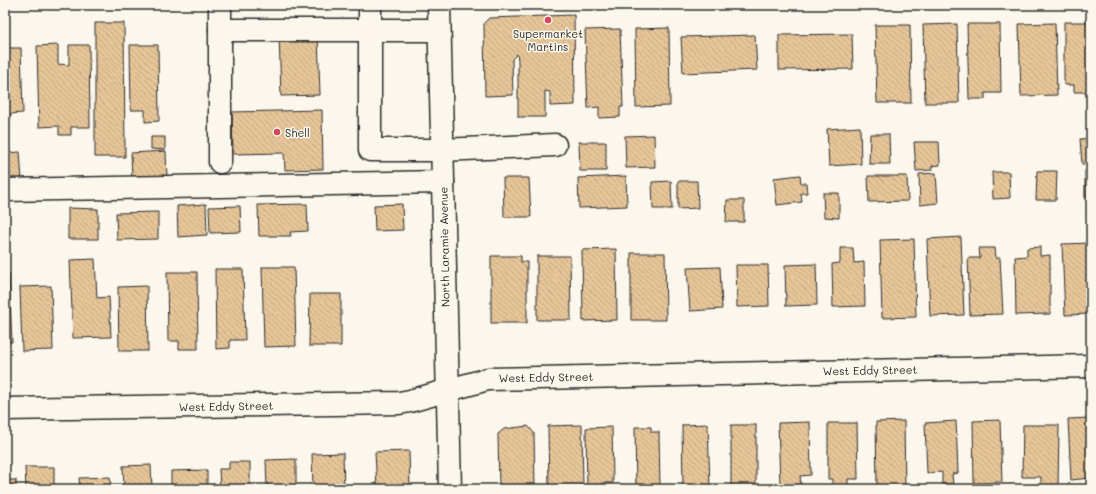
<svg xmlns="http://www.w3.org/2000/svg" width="1096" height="494" viewBox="0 0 1096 494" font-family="Mali,sans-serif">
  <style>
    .building { fill: url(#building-back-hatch); stroke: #2b2b2b }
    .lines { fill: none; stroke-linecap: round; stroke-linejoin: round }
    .minor-casing { stroke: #2b2b2b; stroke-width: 25 }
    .minor { stroke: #fbf7ec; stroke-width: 22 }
    .poi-dot { fill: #d1495b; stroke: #fbf7ec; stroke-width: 1.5 }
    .labels { text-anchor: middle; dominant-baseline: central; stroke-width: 3; stroke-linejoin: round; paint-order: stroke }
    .poi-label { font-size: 11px; fill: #2b2b2b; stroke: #fbf7ec }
    .street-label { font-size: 11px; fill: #2b2b2b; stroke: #fbf7ec }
  </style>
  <defs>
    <pattern id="building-back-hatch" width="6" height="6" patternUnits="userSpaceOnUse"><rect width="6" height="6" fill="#e6c598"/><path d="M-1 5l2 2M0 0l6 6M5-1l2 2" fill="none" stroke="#c5a983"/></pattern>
  </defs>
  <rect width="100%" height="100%" fill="#fbf7ec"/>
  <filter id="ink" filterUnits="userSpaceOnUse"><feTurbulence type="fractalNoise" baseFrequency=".025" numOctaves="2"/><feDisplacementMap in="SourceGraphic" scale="8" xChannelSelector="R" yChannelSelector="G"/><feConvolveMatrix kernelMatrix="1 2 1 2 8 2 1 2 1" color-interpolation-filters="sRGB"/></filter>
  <g filter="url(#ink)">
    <!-- building -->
    <g class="building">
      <path d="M574,15l1,90 -25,1v-14l-5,-1v26h-27v-57l-1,-6 -5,5 1,36 -28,1 -1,-73 5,-5z"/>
      <path d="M1064,22h27l-1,70h-16v-7h-10z"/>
      <path d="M95,23h29l1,134h-30z"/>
      <path d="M1055,23l2,72 -36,1 -2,-72z"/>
      <path d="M957,24l2,79h-34l-2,-78z"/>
      <path d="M967,24h33l1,69h-16v6h-16z"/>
      <path d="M875,25h35l1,78h-34z"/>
      <path d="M669,28l1,78 -34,1 -1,-78z"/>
      <path d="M620,29l3,78h-3v10l-21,1v-11l-11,1 -3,-78z"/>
      <path d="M318,33l2,62 -39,1 -2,-62z"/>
      <path d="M852,34l1,35 -74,1v-35z"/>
      <path d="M755,35l2,35 -74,3 -2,-36z"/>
      <path d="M58,45v19l11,1v-20h20l1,82h-19v8h-12v-9l-20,1 -2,-81z"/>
      <path d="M130,45h28l1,76 -14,1v-12h-14z"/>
      <path d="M5,48h16l2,65 -13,1v7l-5,1z"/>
      <path d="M322,110l1,59 -38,1 -1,-17 -51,1 -1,-42z"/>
      <path d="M860,127l1,37 -32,2 -2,-37z"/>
      <path d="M870,134h19l1,30h-21z"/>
      <path d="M654,135l1,32 -29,1 -1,-32z"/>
      <path d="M151,137h14v13l-14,-1z"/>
      <path d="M1091,138v26h-9l-2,-25z"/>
      <path d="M579,142h27v29h-26z"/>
      <path d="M914,142h25l1,23 -8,1v4l-16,1z"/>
      <path d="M166,151l1,27 -35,1 -1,-26z"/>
      <path d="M20,152l2,28 -17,1v-28z"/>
      <path d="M1037,171h20l-1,29h-20z"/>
      <rect x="1085" y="171" width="6" height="26"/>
      <path d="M992,172h17l1,26 -17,1z"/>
      <path d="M936,173l2,30 -18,2 -1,-31z"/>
      <path d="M800,175l1,8h5l1,10h-6l1,9 -25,3 -3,-27z"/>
      <path d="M626,176l1,30 -48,2 -1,-30z"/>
      <path d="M868,176h39l1,25 -39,1z"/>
      <path d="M503,178h26l2,39h-27z"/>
      <path d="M671,181l1,28h-19l-1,-27z"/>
      <path d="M678,181h19l1,27 -20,1z"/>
      <path d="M823,193h16v25l-15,-1z"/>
      <path d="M727,200h17v22h-18z"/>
      <path d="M206,204l1,31 -29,2 -1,-31z"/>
      <path d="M307,204l1,27 -18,1 1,4h-32l-1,-31z"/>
      <path d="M402,204l1,26 -28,1 -1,-26z"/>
      <path d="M240,206l1,26 -31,1 -1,-26z"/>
      <path d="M68,208l30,1v30h-30z"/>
      <path d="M158,212v27l-41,1 -1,-27z"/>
      <path d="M961,237l3,78 -34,1 -3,-77z"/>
      <path d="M914,239l2,78 -34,1 -2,-78z"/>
      <path d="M1091,243v71l-26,1 -3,-71z"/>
      <path d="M1040,247v9l10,-1v59l-34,1 -1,-58 12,-1v-8z"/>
      <path d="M840,248h13l1,15 10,-1 1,44 -32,1 -1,-43 8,-1z"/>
      <path d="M979,248h16l1,10h4l3,56 -33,1 -2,-57h12z"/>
      <path d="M616,249l1,71 -34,1 -1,-71z"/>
      <path d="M631,253h34l1,67h-35z"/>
      <path d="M491,256h30v6h6v61h-36z"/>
      <path d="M537,256h33l1,64h-34z"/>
      <path d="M95,259l2,39 12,-1 2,40 -38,1 -3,-78z"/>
      <path d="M816,264l1,41 -31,1 -1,-41z"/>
      <path d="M736,265h32l1,41 -32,1z"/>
      <path d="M262,267h32l2,79 -32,1z"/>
      <path d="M720,267l2,42 -32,2 -3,-43z"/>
      <path d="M215,269h28l2,71h-15v8l-14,1z"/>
      <path d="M167,272h30l1,77h-19v-8h-11z"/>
      <path d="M5,273h4l3,69h-7z"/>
      <path d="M51,286l2,64 -31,1 -2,-64z"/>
      <path d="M147,286l1,65h-29l-1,-64z"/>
      <path d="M310,294h31v52h-32z"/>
      <path d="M1091,418v60l-20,2 -3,-61z"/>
      <path d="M1000,420l2,62 -28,1 -1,-62z"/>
      <path d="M904,421l1,68h-28l-1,-67z"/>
      <path d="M956,421l2,52 -6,1 1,10h-11v-12l-15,1 -2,-50z"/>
      <path d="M810,422l1,53 -11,1 1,9h-21l-2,-62z"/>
      <path d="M828,423h29l1,56h-10v10h-16v-10h-4z"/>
      <path d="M708,424l2,65h-27l-1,-64z"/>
      <path d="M582,425l1,64h-34l-1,-63z"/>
      <rect x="731" y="425" width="25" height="63"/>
      <path d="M1023,425h36l-1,62h-17v-10h-19z"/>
      <path d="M528,426l6,7 1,56h-36l-1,-55 6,-5z"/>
      <path d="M612,427l1,56h-11l1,6h-16l-1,-61z"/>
      <path d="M635,427h16v5h8l1,57h-24z"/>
      <path d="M409,451l1,38h-33l-2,-37z"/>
      <path d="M343,453l1,36h-31l-1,-35z"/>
      <path d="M296,459v30h-29l-1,-29z"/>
      <path d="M229,462h21v27h-30l-1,-20h10z"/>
      <path d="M151,465l1,24h-28l-1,-23z"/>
      <path d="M25,467h29v22h-28z"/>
      <path d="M207,470v19h-36v-18z"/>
      <path d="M110,477l1,12h-31l-1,-11z"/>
      <rect x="5" y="480" width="11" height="9"/>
    </g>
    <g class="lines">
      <defs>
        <g id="minor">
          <path d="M220,5v25h150v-25"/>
          <path d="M439,5l11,484"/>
          <path d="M220,30v132"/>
          <path d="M439,30h-69v120h72l113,-5"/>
          <path d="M5,190l438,-8"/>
          <path d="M5,409l394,-6 11,-2 78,-22 603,-13"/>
        </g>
      </defs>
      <!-- minor casing -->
      <use href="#minor" class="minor-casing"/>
      <!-- minor -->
      <use href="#minor" class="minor"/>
    </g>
  </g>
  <!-- markers -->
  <g class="poi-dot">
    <circle cx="548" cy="20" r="4"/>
    <circle cx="277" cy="132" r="4"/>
  </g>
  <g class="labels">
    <!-- poi labels -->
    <g class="poi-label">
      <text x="548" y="33">Supermarket<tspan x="548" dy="13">Martins</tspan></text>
      <text x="285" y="132" text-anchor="start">Shell</text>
    </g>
    <!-- street labels -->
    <g class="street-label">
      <text transform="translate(444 247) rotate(-91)">North Laramie Avenue</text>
      <text transform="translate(870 370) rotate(-1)">West Eddy Street</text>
      <text transform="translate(546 377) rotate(-1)">West Eddy Street</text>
      <text transform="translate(226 406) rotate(-1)">West Eddy Street</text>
    </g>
  </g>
  <!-- margin -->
  <rect width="1096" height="494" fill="none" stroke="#fbf7ec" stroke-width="20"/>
  <rect x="10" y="10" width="1076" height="474" fill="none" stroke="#2b2b2b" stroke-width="1.5" filter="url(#ink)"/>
</svg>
